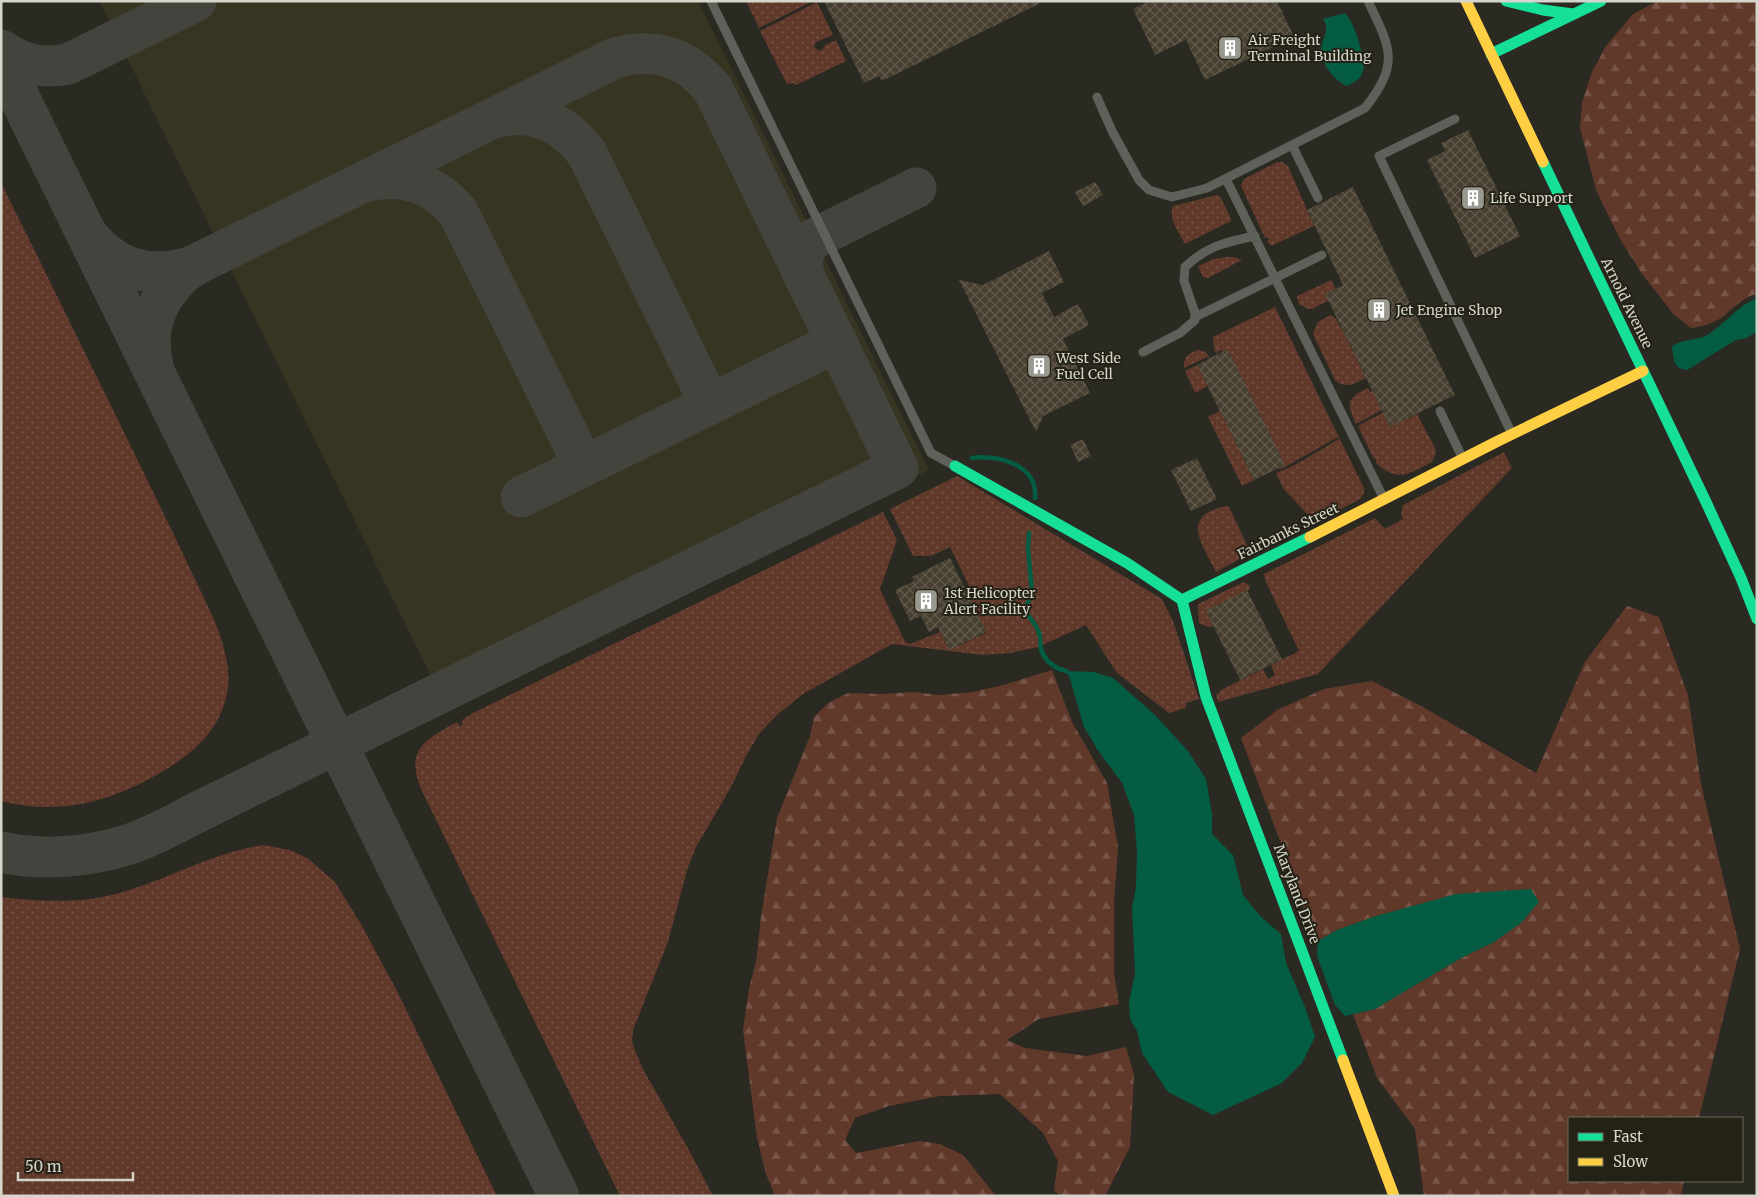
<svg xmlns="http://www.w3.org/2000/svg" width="1758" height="1197" viewBox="0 0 1758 1197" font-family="Merriweather,serif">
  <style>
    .built { fill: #373422 }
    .grass { fill: url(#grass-dots) }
    .forest { fill: url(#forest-firs) }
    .water { fill: #045d42 }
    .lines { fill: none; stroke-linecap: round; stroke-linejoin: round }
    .stream { stroke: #045d42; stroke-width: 4.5 }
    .taxiway { stroke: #44443e; stroke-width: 41 }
    .building { fill: url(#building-cross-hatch) }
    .lane { stroke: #5d6159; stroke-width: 9 }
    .fast { stroke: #16e098; stroke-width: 11 }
    .slow { stroke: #ffcf43; stroke-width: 11 }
    .labels { text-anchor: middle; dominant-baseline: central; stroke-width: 4; stroke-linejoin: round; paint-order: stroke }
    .poi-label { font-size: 14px; fill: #d6d5cc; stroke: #242215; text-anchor: start }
    .street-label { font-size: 14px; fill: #d6d5cc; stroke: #242215 }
  </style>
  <defs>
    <pattern id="grass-dots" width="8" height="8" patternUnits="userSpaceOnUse" patternTransform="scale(1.25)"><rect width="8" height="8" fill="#61392a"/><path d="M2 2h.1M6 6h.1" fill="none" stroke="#775548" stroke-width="1.8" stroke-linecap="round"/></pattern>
    <pattern id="forest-firs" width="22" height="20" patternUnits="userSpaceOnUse" patternTransform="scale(1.25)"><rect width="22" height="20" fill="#61392a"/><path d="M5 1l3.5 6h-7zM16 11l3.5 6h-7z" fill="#775548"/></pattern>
    <pattern id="building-cross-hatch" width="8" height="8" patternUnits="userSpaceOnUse" patternTransform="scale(1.25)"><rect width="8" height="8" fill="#473f30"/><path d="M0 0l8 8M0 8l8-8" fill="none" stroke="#615a4d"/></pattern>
  </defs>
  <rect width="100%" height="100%" fill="#2a2922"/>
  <!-- built -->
  <path class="built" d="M99,1h599l231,469 -483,237z"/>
  <!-- grass -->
  <g class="grass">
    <path d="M746,1h67l-54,27z"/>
    <path d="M817,2l16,33 -17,7 -2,4 2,3 4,2 4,-3 1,-3 11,-5 10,21 -50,24 -3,-2 -6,1 -27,-53z"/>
    <path d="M1277,162h5l6,4 26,60 -43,20 -4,-5 2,-2 -2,-2 -2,1 -24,-52 3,-7 4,-2z"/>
    <path d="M1,183c47,94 93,188 139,282 17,36 35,71 51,106 16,34 41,78 37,115 -5,46 -40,72 -77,92 -47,26 -98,37 -150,23z"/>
    <path d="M1217,195l4,3 10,21v2l-46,23c-6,-12 -17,-25 -12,-38z"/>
    <path d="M1227,257h7l8,3 -34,18 -5,-1 -5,-11 16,-7z"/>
    <path d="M1331,280l8,15 -27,14h-4l-9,-5 -2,-8z"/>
    <path d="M1275,307l89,181v5l-4,6c-12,6 -41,24 -52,16l-25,-27 -7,-15 17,-7 46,-27 -1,-2 -55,31 -4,1 -57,-119 -5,2v3l-3,-6 -1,-12z"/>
    <path d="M1331,315l5,4 4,8h1l25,51c-11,5 -21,12 -31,2l-22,-46 5,-12z"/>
    <path d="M1198,350l8,2 4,7 -3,-2 -23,11c-1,-11 5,-15 14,-18z"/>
    <path d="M1197,365l11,21 -13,7 -10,-22z"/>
    <path d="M1368,388l2,4 3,-1 9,19 -26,14c-10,-22 -9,-26 12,-36z"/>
    <path d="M1220,411l34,69 -12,6 -34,-69z"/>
    <path d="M1382,413l27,5 8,-4 18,34 1,4 -4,10c-23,12 -34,21 -56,1v-4h-2l-16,-33z"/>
    <path d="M1504,452l8,16 -194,206 -100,28 -2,-8 4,-1 -1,-2 44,-22 5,10 7,-4 -4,-10 28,-14 -34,-71 -1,-6 111,-56 10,11 18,-10 -2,-5 2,-9z"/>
    <path d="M957,476l205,123 11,22 26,78 -13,4v5l-17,5 -52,-40 -31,-48 -48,22 -28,6 -28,2 -90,-11 -89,50 -26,21 -18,19 -13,22 -15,31 -35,60 -9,23 -19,72 -35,88 -1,11 4,12 8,18 45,79 24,46h-93l-199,-407c-16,-40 4,-49 36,-67l2,4 4,-2 -1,-4 11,-7 410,-201 14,28 -17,49 25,53 5,2 30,-12 9,18 37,-17 -16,-35 4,-2 -24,-49 -19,9h-18l-23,-47z"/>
    <path d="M1226,506l3,1 20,42 -6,8 -27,15c-14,-28 -37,-56 10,-66z"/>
    <path d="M1244,582l6,4 -1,4 -43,21 7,15 -5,1 -9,-4 -1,-19z"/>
    <path d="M263,845l27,5 17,8 28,24 27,44 35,65 100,205h-496v-299c40,5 86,7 125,-6 46,-14 89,-39 137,-46z"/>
  </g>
  <!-- forest -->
  <g class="forest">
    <path d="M1658,1h99v293c-15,3 -25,16 -36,24 -9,6 -20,9 -30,10l-17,-13 -9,-12 -23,-29 -22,-35 -24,-49 -16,-62 2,-25 9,-29 15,-28 27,-32z"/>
    <path d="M1627,606l32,11 29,78 13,89 39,165 -41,169h-130v63h115l-3,15h-257l-9,-67 -38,-51 -24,-64 22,-5 86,-51 33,-16 -80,-35 -38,9 -39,14 -19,11 -11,-21 -22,-66 -44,-116 36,-28 47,-21 48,-8 51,26 113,66 49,-111z"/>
    <path d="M1052,670l20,52 35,61 11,64 -4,55v71l5,31 -80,15 -32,21 18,8 62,8 39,-9 8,28 -4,72 -25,49h-44l-7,-5 4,-30 -15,-28 -43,-39 -60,2 -51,10 -34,12 -10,22 11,13 63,-12 21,3 23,11 33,41h-221l-9,-22 -9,-36 -14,-108 6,-42 7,-26 5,-45 16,-99 33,-82 4,-19 14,-14 20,-10 35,1 31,-2 25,3 33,-3 31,-7z"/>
  </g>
  <!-- water -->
  <g class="water">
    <path d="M1345,13c9,11 12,23 16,36 5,18 5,30 -15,37 -12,-7 -26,-22 -25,-38 1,-11 10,-17 2,-29z"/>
    <path d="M1757,298v33l-10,7 -11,2 -49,30c-14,-2 -13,-10 -15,-23 11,-10 25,-5 37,-13 17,-11 28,-28 48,-36z"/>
    <path d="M1066,671l28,1 19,6 42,37 33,36 18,28 6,35v20l21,21 10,40 18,22 20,17 5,29 19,44 10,30 -13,26 -20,20 -69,32 -45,-23 -26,-39 -5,-22 -7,-12 -1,-17 6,-29 -3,-65 4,-21 1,-36 -3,-36 -12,-32 -25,-34 -13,-22 -14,-48z"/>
    <path d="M1531,889l8,13 -18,21 -27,19 -33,16 -86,51 -30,7 -10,-11 -18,-49 1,-15 19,-11 39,-14 80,-22z"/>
  </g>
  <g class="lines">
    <!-- stream -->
    <g class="stream">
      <path d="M972,458c26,-3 66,6 63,40"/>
      <path d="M1029,533l-1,14 4,47 -8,16c5,8 13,14 15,23 2,5 1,11 2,16 4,13 14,19 25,22"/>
    </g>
    <!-- taxiway -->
    <g class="taxiway">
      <path d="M1,50c21,15 41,19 67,14l128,-63"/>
      <path d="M1,60l558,1136"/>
      <path d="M495,118c37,-11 70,6 92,35l123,251"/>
      <path d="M368,181c36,-8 67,3 90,31l126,254"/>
      <path d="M804,276c-3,-14 -2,-26 9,-37l103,-51"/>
      <path d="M153,365c-10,-40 7,-76 40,-99"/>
      <path d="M521,497l316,-155"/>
      <path d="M1,852c41,9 87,5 126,-7 25,-8 48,-21 71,-33l700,-344 -185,-379c-27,-33 -58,-42 -98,-31l-422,208c-44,14 -79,3 -107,-33"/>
    </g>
  </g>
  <!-- building -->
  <g class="building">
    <path d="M824,1h221l-163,80 -3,-5 -15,7z"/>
    <path d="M1149,1h128l17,36 -89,43 -19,-40 -31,15 -22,-46z"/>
    <path d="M1468,130l52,106 -45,22 -48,-98 18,-9 -4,-8z"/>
    <path d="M1095,182l8,13 -20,11 -8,-14z"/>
    <path d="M1353,187l102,208 -65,32 -65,-133 18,-9 -36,-75z"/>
    <path d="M1049,251l15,31 -22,11 12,24 24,-13 11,21 -26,14 27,54 -47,23 -7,16 -77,-152 24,5z"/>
    <path d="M1228,349l57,116 -31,15 -57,-115z"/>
    <path d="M1083,439l8,17 -13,6 -8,-17z"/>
    <path d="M1197,458l20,41 -26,12 -20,-41z"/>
    <path d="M950,558l36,74 -37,18 -11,-23 -9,5 -8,-16 -11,5 -15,-31 19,-9 -2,-4z"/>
    <path d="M1247,590l35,69 -42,21 -34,-69z"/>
  </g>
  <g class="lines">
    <!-- lane -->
    <g class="lane">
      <path d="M711,1l220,452 22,12"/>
      <path d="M1097,97l15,34 27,49 10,10 23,7 35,-9 158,-80c35,-45 26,-59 3,-107"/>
      <path d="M1455,119l-76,37 132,276"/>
      <path d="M1292,145l26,53"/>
      <path d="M1226,179l157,318"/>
      <path d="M1195,317l127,-62"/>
      <path d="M1143,352l37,-19 15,-13v-7l-11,-32 1,-14c22,-21 41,-25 70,-31"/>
      <path d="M1440,411l22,46"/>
    </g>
    <!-- fast -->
    <g class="fast">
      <path d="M1506,1l37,9 30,4"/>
      <path d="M1491,54l110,-53"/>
      <path d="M1543,162l163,340 35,76 16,41"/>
      <path d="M955,466l172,97 55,37 128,-63"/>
      <path d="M1182,600l24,97 137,363"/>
    </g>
    <!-- slow -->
    <g class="slow">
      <path d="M1466,1l77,161"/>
      <path d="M1310,537l186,-95 147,-71"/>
      <path d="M1343,1060l51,136"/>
    </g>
  </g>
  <!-- icons -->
  <defs>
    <symbol id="building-square" viewBox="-11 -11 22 22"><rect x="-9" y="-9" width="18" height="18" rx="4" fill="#9a9990" stroke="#242215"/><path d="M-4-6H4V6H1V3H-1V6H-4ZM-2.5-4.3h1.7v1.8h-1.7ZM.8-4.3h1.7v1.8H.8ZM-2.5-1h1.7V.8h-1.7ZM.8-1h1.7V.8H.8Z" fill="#fff"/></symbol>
  </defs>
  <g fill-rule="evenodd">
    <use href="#building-square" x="1216" y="34" width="28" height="28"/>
    <use href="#building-square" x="1459" y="184" width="28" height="28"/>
    <use href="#building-square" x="1365" y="296" width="28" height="28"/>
    <use href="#building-square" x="1025" y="352" width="28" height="28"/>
    <use href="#building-square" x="912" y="587" width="28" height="28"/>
  </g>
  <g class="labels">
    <!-- poi labels -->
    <g class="poi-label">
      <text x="1248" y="40">Air Freight<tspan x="1248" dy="16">Terminal Building</tspan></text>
      <text x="1490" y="198">Life Support</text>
      <text x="1396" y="310">Jet Engine Shop</text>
      <text x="1056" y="358">West Side<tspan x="1056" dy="16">Fuel Cell</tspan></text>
      <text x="944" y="593">1st Helicopter<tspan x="944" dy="16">Alert Facility</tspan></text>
    </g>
    <!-- street labels -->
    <g class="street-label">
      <text transform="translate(1627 303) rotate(64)">Arnold Avenue</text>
      <text transform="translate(1288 531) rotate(-26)">Fairbanks Street</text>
      <text transform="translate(1297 894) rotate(69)">Maryland Drive</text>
    </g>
  </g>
  <!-- border -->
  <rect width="1758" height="1197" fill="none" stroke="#d6d5cc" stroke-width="5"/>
  <!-- legend -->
  <rect x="1568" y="1117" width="175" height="65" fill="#242215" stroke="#6b6a5e"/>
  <rect x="1578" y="1133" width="25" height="8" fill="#16e098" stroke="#6b6a5e"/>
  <text x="1613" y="1142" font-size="15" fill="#d6d5cc">Fast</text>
  <rect x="1578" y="1158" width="25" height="8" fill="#ffcf43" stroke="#6b6a5e"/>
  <text x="1613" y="1167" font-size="15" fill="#d6d5cc">Slow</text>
  <!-- scale -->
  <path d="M18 1172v8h115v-8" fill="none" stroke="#d6d5cc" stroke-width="2.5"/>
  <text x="25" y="1172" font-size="15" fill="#d6d5cc" stroke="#242215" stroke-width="4" paint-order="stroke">50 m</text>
</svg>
